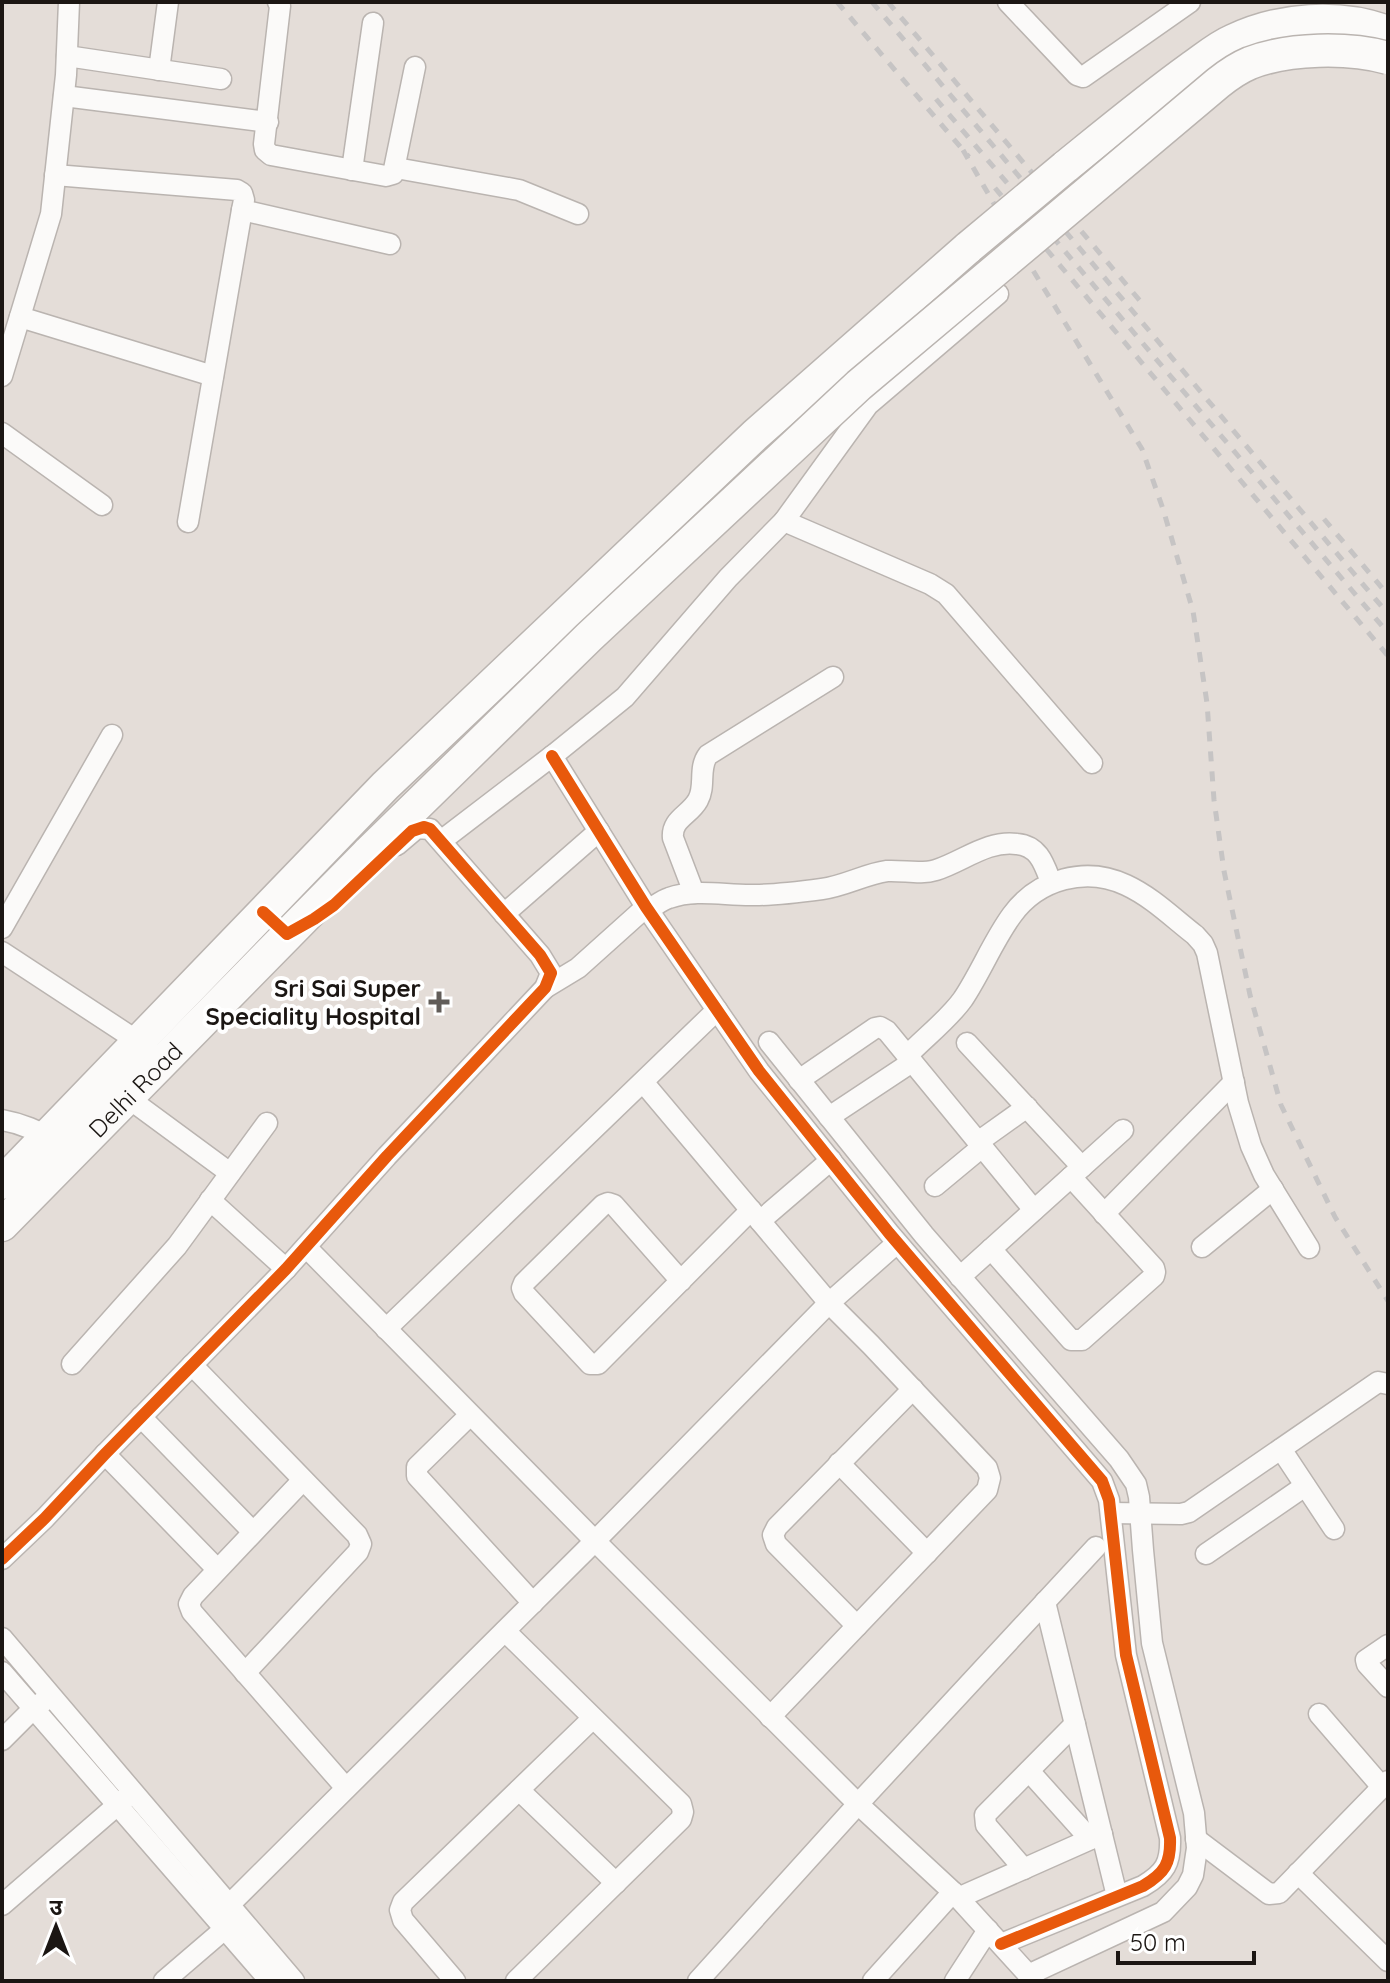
<svg xmlns="http://www.w3.org/2000/svg" width="1390" height="1983" viewBox="0 0 1390 1983" font-family="Quicksand,'Noto Sans Devanagari',sans-serif">
  <style>
    .lines { fill: none; stroke-linecap: round; stroke-linejoin: round }
    .minor-casing { stroke: #bab4b0; stroke-width: 23 }
    .primary-casing { stroke: #bab4b0; stroke-width: 35 }
    .minor { stroke: #fbfaf9; stroke-width: 20 }
    .primary { stroke: #fbfaf9; stroke-width: 32 }
    .rail { stroke: #c6c4c4; stroke-width: 5; stroke-dasharray: 10 10; stroke-linecap: butt }
    .primary-bridge-casing { stroke: #bab4b0; stroke-width: 35; stroke-linecap: butt }
    .primary-bridge { stroke: #fbfaf9; stroke-width: 32 }
    .cycleway-casing { stroke: #fff; stroke-width: 17 }
    .cycleway { stroke: #e8590c; stroke-width: 12 }
    .poi-dot { fill: #615c58; stroke: #fff; stroke-width: 3 }
    .labels { text-anchor: middle; dominant-baseline: central; stroke-width: 8; stroke-linejoin: round; paint-order: stroke }
    .poi-label { font-size: 24px; font-weight: bold; fill: #1b1613; stroke: #fff; text-anchor: end }
    .street-label { font-size: 24px; fill: #1b1613; stroke: #fff }
  </style>
  <rect width="100%" height="100%" fill="#e4ddd8"/>
  <g class="lines">
    <defs>
      <g id="minor">
        <path d="M278,2l2,4 -16,138 1,6 6,5 115,21 7,-2 22,-107"/>
        <path d="M1008,2l69,73 6,2 107,-75"/>
        <path d="M67,56l154,23"/>
        <path d="M159,70l9,-68"/>
        <path d="M64,96l204,26"/>
        <path d="M396,168l123,22 59,24"/>
        <path d="M352,170l21,-147"/>
        <path d="M55,175l182,15 5,3 2,7 -2,10 -54,312"/>
        <path d="M242,210l148,34"/>
        <path d="M20,317l193,59"/>
        <path d="M2,376l49,-162 15,-139 3,-73"/>
        <path d="M2,433l100,72"/>
        <path d="M784,521l146,63 16,10 146,169"/>
        <path d="M552,756l94,151 113,164 130,162 213,248 7,19 17,155 44,183c1,25 -5,35 -27,48l-142,58"/>
        <path d="M441,841l115,-88 69,-56 103,-119 56,-57 84,-116 130,-111"/>
        <path d="M694,893l-21,-55c-2,-19 17,-23 25,-38 8,-14 0,-32 10,-45l125,-78"/>
        <path d="M648,910c7,-4 14,-10 21,-12 28,-10 57,-2 86,-3 22,0 45,-3 67,-6 23,-3 43,-15 65,-18 17,-1 33,4 49,-1 28,-9 51,-30 81,-26 22,2 27,20 34,38"/>
        <path d="M504,914l95,-83"/>
        <path d="M2,928l110,-193"/>
        <path d="M2,952l146,96"/>
        <path d="M545,988l33,-20 68,-61"/>
        <path d="M769,1042l155,193 195,224 17,25 3,13 4,53 9,93 42,170 3,35 -4,27 -6,12 -24,25 -135,63"/>
        <path d="M967,1043l115,124"/>
        <path d="M907,1056c17,-18 42,-37 56,-57 18,-27 30,-58 49,-84 26,-36 74,-49 114,-30 26,12 47,33 69,50l8,9 4,9 31,150 13,43 13,29 45,73"/>
        <path d="M799,1080l76,-52 5,-1 7,4 147,179"/>
        <path d="M643,1082l186,221 42,42 116,123 3,10 -3,12 -217,227"/>
        <path d="M120,1092l110,81"/>
        <path d="M829,1117l83,-55"/>
        <path d="M2,1120c17,3 39,11 52,22"/>
        <path d="M978,1142l49,-35"/>
        <path d="M935,1186l47,-39"/>
        <path d="M210,1200l76,69"/>
        <path d="M1104,1214l130,-132"/>
        <path d="M760,1221l71,-61"/>
        <path d="M306,1247l289,294 263,263 95,88 81,89"/>
        <path d="M1202,1247l71,-58"/>
        <path d="M991,1249l80,91h11l72,-64 1,-4 -1,-4 -83,-91"/>
        <path d="M960,1277l163,-147"/>
        <path d="M681,1281l-67,-76 -6,-2 -5,2 -79,78 -2,5 2,5 66,71h8l153,-154"/>
        <path d="M386,1329l331,-319"/>
        <path d="M72,1364l105,-118 90,-123"/>
        <path d="M192,1365l165,170 4,9 -3,8 -113,121"/>
        <path d="M470,1415l-53,52v9l116,127"/>
        <path d="M141,1417l112,115"/>
        <path d="M1281,1449l53,80"/>
        <path d="M105,1454l112,115"/>
        <path d="M839,1463l88,90"/>
        <path d="M303,1480l-110,116 -4,8 3,8 154,176"/>
        <path d="M1111,1513l70,1 8,-2 189,-130 10,2"/>
        <path d="M1206,1554l99,-68"/>
        <path d="M2,1559l43,-41 60,-64 181,-185 101,-113 158,-168 6,-15 -11,-18 -110,-126 -13,-1 -20,17"/>
        <path d="M1045,1602l72,294"/>
        <path d="M857,1626l-81,-82 -3,-9 4,-8 136,-138"/>
        <path d="M505,1631l176,173 2,8 -2,7 -165,162"/>
        <path d="M2,1638l292,343"/>
        <path d="M1388,1645l-22,15 1,4 21,23"/>
        <path d="M2,1672l268,309"/>
        <path d="M1319,1714l63,73"/>
        <path d="M2,1740l32,-32 10,-7"/>
        <path d="M1029,1771l61,68"/>
        <path d="M519,1790l97,93"/>
        <path d="M1196,1839l73,55 10,-1 109,-112"/>
        <path d="M1024,1869l-38,-44 -1,-10 90,-91"/>
        <path d="M1298,1873l90,88"/>
        <path d="M958,1898l144,-64"/>
        <path d="M2,1905l127,-110"/>
        <path d="M216,1918l379,-377 234,-238 68,-60"/>
        <path d="M164,1981l70,-60"/>
        <path d="M455,1981l-52,-61 -3,-10 3,-8 190,-184"/>
        <path d="M698,1981l160,-177 238,-257"/>
        <path d="M873,1981l80,-89"/>
        <path d="M955,1981l33,-51"/>
      </g>
      <g id="primary">
        <path d="M1065,167c42,-34 83,-68 126,-99 13,-9 27,-21 41,-27 48,-23 107,-27 156,-9"/>
        <path d="M2,1183l383,-397 370,-351 214,-188"/>
        <path id="s1" d="M2,1225l367,-373"/>
      </g>
    </defs>
    <!-- minor casing -->
    <use href="#minor" class="minor-casing"/>
    <!-- primary casing -->
    <use href="#primary" class="primary-casing"/>
    <!-- minor -->
    <use href="#minor" class="minor"/>
    <!-- primary -->
    <use href="#primary" class="primary"/>
    <!-- rail -->
    <g class="rail">
      <path d="M837,2l132,155"/>
      <path d="M872,2l516,612"/>
      <path d="M888,2l253,300"/>
      <path d="M936,99l452,534"/>
      <path d="M963,150l60,104 119,195 21,60 30,102 14,92 7,97 10,71 26,124 31,110 54,112 53,84"/>
      <path d="M995,188l393,468"/>
      <path d="M1324,519l64,76"/>
    </g>
    <defs>
      <g id="primary-bridge">
        <path d="M969,247l96,-80"/>
        <path d="M369,852l220,-215 270,-252 359,-302c10,-8 20,-15 32,-20 39,-15 98,-16 138,-5"/>
      </g>
    </defs>
    <!-- primary-bridge casing -->
    <use href="#primary-bridge" class="primary-bridge-casing"/>
    <!-- primary-bridge -->
    <use href="#primary-bridge" class="primary-bridge"/>
    <defs>
      <g id="cycleway">
        <path d="M552,756l94,151 113,164 130,162 213,248 7,19 17,155 44,183c1,25 -5,35 -27,48l-142,58"/>
        <path d="M2,1559l43,-41 60,-64 181,-185 101,-113 158,-168 6,-15 -11,-18 -110,-126 -6,-2 -12,4 -78,74 -20,14 -27,15 -24,-22"/>
      </g>
    </defs>
    <!-- cycleway casing -->
    <use href="#cycleway" class="cycleway-casing"/>
    <!-- cycleway -->
    <use href="#cycleway" class="cycleway"/>
  </g>
  <!-- markers -->
  <path class="poi-dot" d="M435 990h8v8h8v8h-8v8h-8v-8h-8v-8h8z"/>
  <g class="labels">
    <!-- poi labels -->
    <g class="poi-label">
      <text x="421" y="988">Sri Sai Super<tspan x="421" dy="28">Speciality Hospital</tspan></text>
    </g>
    <!-- street labels -->
    <g class="street-label">
      <text stroke="none"><textPath href="#s1" startOffset="190">Delhi Road</textPath></text>
    </g>
  </g>
  <!-- border -->
  <rect width="1390" height="1983" fill="none" stroke="#1b1613" stroke-width="8"/>
  <!-- north arrow -->
  <g transform="translate(56 1927)" stroke="#ffffff" stroke-width="6" paint-order="stroke">
  <path d="M0-6L14 30L0 20L-14 30Z" fill="#1b1613"/>
  <text y="-12" font-size="22" font-weight="bold" text-anchor="middle" fill="#1b1613">उ</text>
  </g>
  <!-- scale -->
  <path d="M1118 1951v12h136v-12" fill="none" stroke="#1b1613" stroke-width="4"/>
  <text x="1130" y="1951" font-size="24" fill="#1b1613" stroke="#ffffff" stroke-width="6" paint-order="stroke">50 m</text>
</svg>
